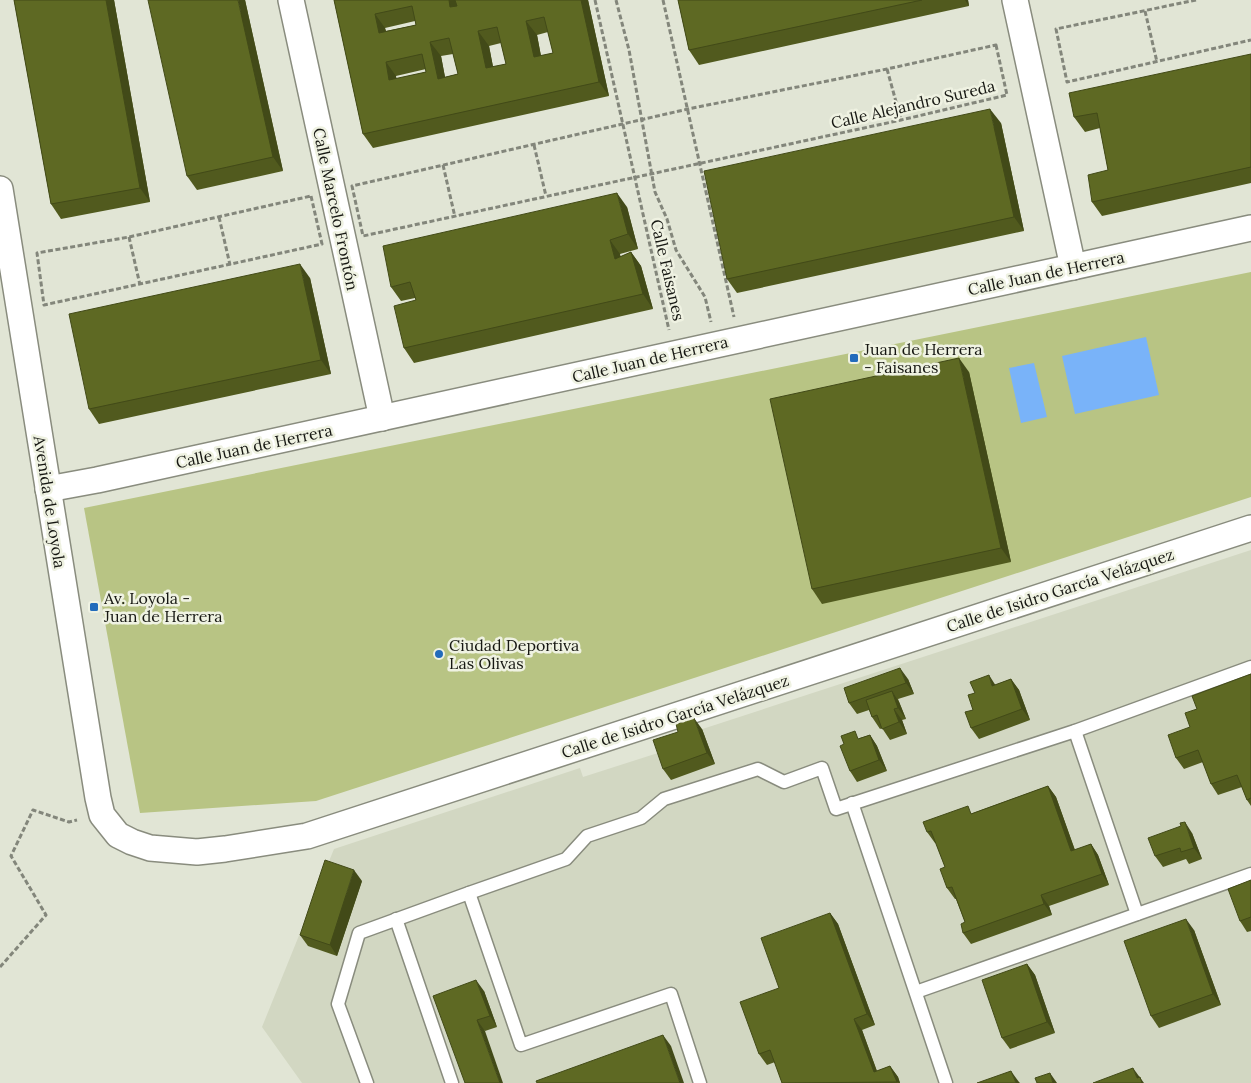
<svg xmlns="http://www.w3.org/2000/svg" width="1251" height="1083" viewBox="0 0 1251 1083" font-family="Lora,serif">
  <style>
    .built { fill: #d2d7c2 }
    .green { fill: #b8c484 }
    .water { fill: #79b3f9 }
    .lines { fill: none; stroke-linecap: round; stroke-linejoin: round }
    .lane-casing { stroke: #898c7e; stroke-width: 15 }
    .street-casing { stroke: #898c7e; stroke-width: 28 }
    .path { stroke: #83867b; stroke-width: 3; stroke-dasharray: 5 2.5; stroke-linecap: butt }
    .lane { stroke: #fff; stroke-width: 12 }
    .street { stroke: #fff; stroke-width: 25 }
    .wall { fill: #515a1e; fill-rule: evenodd }
    .shaded-wall { fill: #424a18 }
    .building { fill: #5e6923; stroke: #424a18; fill-rule: evenodd }
    .poi-dot { fill: #226bbb; stroke: #eff2e2; stroke-width: 2 }
    .labels { text-anchor: middle; dominant-baseline: central; stroke-width: 5; stroke-linejoin: round; paint-order: stroke }
    .street-label { font-size: 16px; fill: #161712; stroke: #eff2e2 }
    .poi-label { font-size: 16px; fill: #161712; stroke: #eff2e2; text-anchor: start }
  </style>
  <rect width="100%" height="100%" fill="#e1e5d5"/>
  <!-- built -->
  <path class="built" d="M1251,550v533h-949l-40,-56 72,-178 246,-81 3,9 78,-25 23,-17z"/>
  <!-- green -->
  <path class="green" d="M1251,272v225l-935,304 -176,12 -56,-305z"/>
  <!-- water -->
  <g class="water">
    <path d="M1146,337l13,58 -84,19 -13,-58z"/>
    <path d="M1034,363l13,54 -26,6 -12,-55z"/>
  </g>
  <g class="lines">
    <defs>
      <g id="lane">
        <path d="M1075,731l62,183"/>
        <path d="M852,803l94,280"/>
        <path d="M469,893l52,152 150,-51 29,89"/>
        <path d="M396,919l56,164"/>
        <path d="M916,992l335,-118"/>
        <path d="M367,1083l-29,-79 21,-71 110,-40 97,-34 21,-23 54,-18 23,-19 94,-30 26,13 38,-14 14,41 239,-78 176,-64"/>
      </g>
      <g id="street">
        <path d="M291,0l91,418"/>
        <path d="M1015,0l58,267"/>
        <path d="M0,189l98,609 4,17 16,20 14,7 18,6 47,4 28,-3 82,-13 944,-308"/>
        <path d="M48,489l49,-9 1154,-252"/>
      </g>
    </defs>
    <!-- lane casing -->
    <use href="#lane" class="lane-casing"/>
    <!-- street casing -->
    <use href="#street" class="street-casing"/>
    <!-- path -->
    <g class="path">
      <path d="M595,0l74,330"/>
      <path d="M616,0l13,50 26,142 12,27 9,31 29,47 6,25"/>
      <path d="M663,0l71,317"/>
      <path d="M1196,0l-140,29 11,53 184,-42"/>
      <path d="M1145,11l12,51"/>
      <path d="M996,45l11,50 -106,25 -538,116 -11,-50 336,-77 199,-40z"/>
      <path d="M887,69l14,51"/>
      <path d="M534,145l12,51"/>
      <path d="M443,165l12,52"/>
      <path d="M311,196l11,48 -278,61 -7,-52 92,-16z"/>
      <path d="M219,217l11,48"/>
      <path d="M129,237l11,48"/>
      <path d="M0,967l46,-52 -35,-59 22,-46 36,12 8,-2"/>
    </g>
    <!-- lane -->
    <use href="#lane" class="lane"/>
    <!-- street -->
    <use href="#street" class="street"/>
  </g>
  <!-- wall -->
  <g class="wall">
    <path d="M14,0h100l36,202 -89,17 -10,-15z"/>
    <path d="M245,0l38,171 -86,19 -10,-14z"/>
    <path d="M334,0h254l21,96 -236,52 -10,-14zM415,21l1,4 -30,6 -1,-3zM548,32l5,21 -12,3 -4,-21zM501,43l5,21 -13,3 -4,-21zM453,54l5,20 -13,3 -4,-21zM426,69v3l-30,7v-3z"/>
    <path d="M678,0h290l1,6 -270,59 -10,-15z"/>
    <path d="M1251,54v129l-149,33 -10,-14 16,-32 -8,-42 -15,4 -11,-15z"/>
    <path d="M1001,123l23,108 -287,62 -10,-14z"/>
    <path d="M627,207l11,42 -18,5v3l11,-5 10,14 12,43 -239,54 -10,-15 12,-48 -1,-2 -14,3 -10,-14z"/>
    <path d="M310,278l21,96 -232,50 -10,-15z"/>
    <path d="M969,372l42,190 -189,42 -10,-15z"/>
    <path d="M1251,674v132l-4,-6 -5,-13 -24,8 -7,-11 -8,-22 -19,7 -8,-11 14,-31 7,-18z"/>
    <path d="M908,679l6,15 -16,5 8,20 -4,1 5,14 -17,6 -8,-12 -2,1 -8,-12 -3,-7 -12,4 -8,-11z"/>
    <path d="M1011,679l8,11 11,30 -51,19 -8,-11 2,-18 22,-25z"/>
    <path d="M702,729l13,35 -44,16 -8,-11z"/>
    <path d="M870,735l7,11 10,25 -30,11 -7,-11 10,-33z"/>
    <path d="M1048,786l8,11 19,53 16,-6 7,11 11,30 -60,21 3,9 -81,29 -8,-11 2,-11 -9,-23h-1l-8,-11 -2,-21 -9,-24h-1l-8,-11 46,-19z"/>
    <path d="M1192,833l10,26 -13,5 -3,-5 -23,8 -8,-11z"/>
    <path d="M1251,880v51l-4,1 -7,-11z"/>
    <path d="M362,881l-25,75 -29,-10 -8,-11z"/>
    <path d="M830,913l8,11 37,101 -13,5 15,41 13,-5 8,11 2,6h-118l-7,-21 -8,3 -8,-11 20,-66z"/>
    <path d="M1194,930l27,75 -62,23 -8,-12z"/>
    <path d="M1027,964l8,11 20,58 -45,16 -8,-11z"/>
    <path d="M484,991l13,36 -12,4 -52,-35z"/>
  </g>
  <!-- shaded-wall -->
  <g class="shaded-wall">
    <path d="M106,0h8l36,202 -10,-14z"/>
    <path d="M238,0h7l38,171 -10,-14z"/>
    <path d="M449,0h7l4,21 -10,-14z"/>
    <path d="M581,0h7l21,96 -10,-14z"/>
    <path d="M965,0h3l1,6z"/>
    <path d="M375,14l10,14 5,19 -11,-14z"/>
    <path d="M526,21l11,14 7,37 -10,-15z"/>
    <path d="M478,31l11,15 7,36 -10,-14z"/>
    <path d="M430,42l11,14 7,37 -10,-14z"/>
    <path d="M386,62l10,14 4,19 -11,-15z"/>
    <path d="M990,109l11,14 23,108 -10,-14z"/>
    <path d="M617,193l10,14 11,42 -10,-15z"/>
    <path d="M610,240l10,14 5,20 -10,-15z"/>
    <path d="M631,252l10,14 12,43 -10,-15z"/>
    <path d="M300,264l10,14 21,96 -10,-14z"/>
    <path d="M959,358l10,14 42,190 -10,-14z"/>
    <path d="M900,668l8,11 6,15 -8,-11z"/>
    <path d="M989,675l7,11h-4z"/>
    <path d="M1011,679l8,11 11,30 -8,-11z"/>
    <path d="M892,691l7,11 7,17 -8,-11z"/>
    <path d="M894,709l8,11 5,14 -8,-12z"/>
    <path d="M694,718l8,11 13,35 -8,-11z"/>
    <path d="M870,735l7,11 10,25 -8,-11z"/>
    <path d="M1048,786l8,11 23,65 -8,-11z"/>
    <path d="M1185,822l7,11 10,26 -8,-11z"/>
    <path d="M1091,844l7,11 11,30 -7,-11z"/>
    <path d="M354,870l8,11 -25,75 -7,-11z"/>
    <path d="M1041,895l8,11 3,9 -8,-11z"/>
    <path d="M830,913l8,11 37,101 -8,-11z"/>
    <path d="M1186,919l8,11 27,75 -8,-11z"/>
    <path d="M1027,964l8,11 20,58 -8,-11z"/>
    <path d="M476,980l8,11 13,36 -7,-11z"/>
    <path d="M854,1019l8,11 19,53 -7,-11z"/>
    <path d="M477,1020l8,11 18,52h-3z"/>
    <path d="M663,1035l8,11 13,37h-4z"/>
    <path d="M890,1066l8,11 2,6 -3,-1z"/>
    <path d="M1133,1068l11,15h-4l-3,-5z"/>
    <path d="M1011,1071l8,11 1,1h-4z"/>
    <path d="M1050,1073l7,10h-4z"/>
  </g>
  <!-- building -->
  <g class="building">
    <path d="M14,0h92l34,188 -89,16z"/>
    <path d="M148,0h90l35,157 -86,19z"/>
    <path d="M334,0h115l1,7 7,-1 -2,-6h126l18,82 -236,52zM412,6l4,19 -37,8 -4,-19zM544,17l9,36 -19,4 -8,-36zM497,27l9,37 -20,4 -8,-37zM449,38l9,36 -20,5 -8,-37zM422,54l4,18 -37,8 -3,-18z"/>
    <path d="M678,0h244l-233,50z"/>
    <path d="M1251,54v113l-159,35 -4,-27 20,-5 -11,-57 -23,4 -5,-24z"/>
    <path d="M990,109l24,108 -287,62 -23,-108z"/>
    <path d="M617,193l11,41 -18,6 5,19 16,-7 12,42 -239,54 -10,-42 22,-6 -6,-18 -19,5 -8,-41z"/>
    <path d="M300,264l21,96 -232,49 -20,-95z"/>
    <path d="M959,358l42,190 -189,41 -42,-190z"/>
    <path d="M900,668l6,15 -57,20 -5,-15z"/>
    <path d="M1251,674v124l-4,2 -10,-25 -26,9 -13,-34 -22,8 -8,-23 22,-8 -5,-14 12,-4 -5,-13z"/>
    <path d="M989,675l3,11 19,-7 11,30 -51,19 -6,-16 8,-2 -5,-15 7,-2 -5,-11z"/>
    <path d="M892,691l6,17 -4,1 5,13 -17,7 -5,-14 -5,2 -6,-17z"/>
    <path d="M694,718l13,35 -44,16 -10,-29 25,-8 -2,-8z"/>
    <path d="M855,731l3,8 12,-4 9,25 -29,11 -10,-25 4,-2 -3,-8z"/>
    <path d="M1048,786l23,65 20,-7 11,30 -61,21 3,9 -81,29 -2,-9 4,-2 -13,-35 -5,1 -7,-19 5,-2 -14,-36 -4,1 -4,-10 45,-16 3,8z"/>
    <path d="M1185,822l9,26 -13,4 -1,-4 -25,8 -7,-18 33,-12 -1,-3z"/>
    <path d="M325,860l29,10 -24,75 -30,-10z"/>
    <path d="M1251,880v37l-11,4 -12,-32z"/>
    <path d="M830,913l37,101 -13,5 20,53 16,-6 7,16 -115,1 -12,-33 -11,4 -19,-52 39,-14 -18,-50z"/>
    <path d="M1186,919l27,75 -62,22 -27,-75z"/>
    <path d="M1027,964l20,58 -45,16 -20,-58z"/>
    <path d="M476,980l14,36 -13,4 23,63h-35l-32,-87z"/>
    <path d="M663,1035l17,48h-143l-1,-2z"/>
    <path d="M1133,1068l4,10 3,-1 2,6h-49z"/>
    <path d="M1011,1071l5,12h-39z"/>
    <path d="M1050,1073l3,10h-16l-2,-5z"/>
  </g>
  <!-- markers -->
  <g class="poi-dot">
    <rect x="849" y="353" width="10" height="10" rx="2.5"/>
    <rect x="89" y="602" width="10" height="10" rx="2.5"/>
    <circle cx="439" cy="654" r="5"/>
  </g>
  <g class="labels">
    <!-- street labels -->
    <g class="street-label">
      <text transform="translate(913 104) rotate(-13)">Calle Alejandro Sureda</text>
      <text transform="translate(336 209) rotate(78)">Calle Marcelo Frontón</text>
      <text transform="translate(668 270) rotate(77)">Calle Faisanes</text>
      <text transform="translate(1046 273) rotate(-12)">Calle Juan de Herrera</text>
      <text transform="translate(650 359) rotate(-13)">Calle Juan de Herrera</text>
      <text transform="translate(254 446) rotate(-12)">Calle Juan de Herrera</text>
      <text transform="translate(50 502) rotate(81)">Avenida de Loyola</text>
      <text transform="translate(1060 590) rotate(-18)">Calle de Isidro García Velázquez</text>
      <text transform="translate(675 716) rotate(-18)">Calle de Isidro García Velázquez</text>
    </g>
    <!-- poi labels -->
    <g class="poi-label">
      <text x="864" y="349">Juan de Herrera<tspan x="864" dy="18">- Faisanes</tspan></text>
      <text x="104" y="598">Av. Loyola -<tspan x="104" dy="18">Juan de Herrera</tspan></text>
      <text x="449" y="645">Ciudad Deportiva<tspan x="449" dy="18">Las Olivas</tspan></text>
    </g>
  </g>
</svg>
